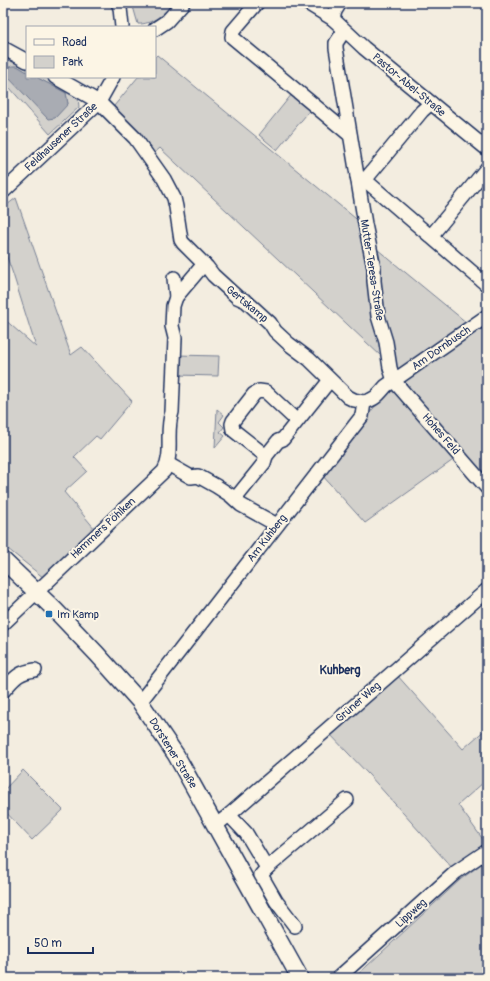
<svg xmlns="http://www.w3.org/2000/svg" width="490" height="981" viewBox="0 0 490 981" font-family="Pangolin,sans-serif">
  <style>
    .green { fill: #d3d1cc; stroke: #778095 }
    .water { fill: #a9acb3; stroke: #707a91 }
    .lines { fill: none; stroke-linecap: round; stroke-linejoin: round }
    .minor-casing { stroke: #1b2f5e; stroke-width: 16 }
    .major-casing { stroke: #1b2f5e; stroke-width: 19 }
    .minor { stroke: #fcf5e5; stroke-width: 13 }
    .major { stroke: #fcf5e5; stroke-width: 16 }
    .poi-dot { fill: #1f6fb2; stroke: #fcf5e5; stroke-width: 1.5 }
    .labels { text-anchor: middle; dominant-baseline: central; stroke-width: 4; stroke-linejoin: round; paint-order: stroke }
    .street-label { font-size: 11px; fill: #1b2f5e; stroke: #fcf5e5 }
    .poi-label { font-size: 11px; fill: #1b2f5e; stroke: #fcf5e5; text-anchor: start }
    .neighbourhood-label { font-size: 12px; font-weight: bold; fill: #1b2f5e; stroke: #fcf5e5 }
  </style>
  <rect width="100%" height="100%" fill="#f3ede0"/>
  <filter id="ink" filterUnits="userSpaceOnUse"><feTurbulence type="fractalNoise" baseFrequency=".025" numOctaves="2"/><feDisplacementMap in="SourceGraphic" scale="8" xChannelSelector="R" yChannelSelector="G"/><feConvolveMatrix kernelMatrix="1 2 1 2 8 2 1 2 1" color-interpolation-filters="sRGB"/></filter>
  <g filter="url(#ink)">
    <!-- green -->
    <g class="green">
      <path d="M132,3h41c-7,10 -22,22 -35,21z"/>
      <path d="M3,53l24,13v6l-10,-6 -8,1 59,37 -2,-11 -30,-16h11l29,16 2,4 1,10 -29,27 -47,-54z"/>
      <path d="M157,55l204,168 21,134 -222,-209 -8,7 -38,-44v-5l24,-29h17v-20z"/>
      <path d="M292,94l19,15 -34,41 -18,-15z"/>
      <path d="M16,198l55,157 11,-8 50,54 -32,38 -4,-3 -22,21 13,14 -23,21 31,37 -51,49 -41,-33v-227l33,29 -23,-73 -10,-28v-38z"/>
      <path d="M372,245l95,78 -67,46 -8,-3z"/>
      <path d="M487,323v159l-84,-97 2,-5z"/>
      <path d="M177,355l42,1 -1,20 -42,-1z"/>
      <path d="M388,390l11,2 57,66 -91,65 -44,-49z"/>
      <path d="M217,409l7,6 -5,7 5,5 -4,5 5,4 -10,12z"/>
      <path d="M396,674l67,75 24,-21v59l-3,-5 -26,23 29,40 -33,25 -85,-95 -41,-43z"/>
      <path d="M23,770l40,40 -31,30 -29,-31v-18z"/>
      <path d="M487,860v118h-133l107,-99z"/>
    </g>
    <!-- water -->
    <path class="water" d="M12,66h5l10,6v5h9l30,16 2,11 -13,14 -7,1 -41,-43v-7z"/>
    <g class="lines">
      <defs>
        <g id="minor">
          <path d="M118,3l2,5 2,19"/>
          <path d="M257,3l-24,28 -1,6 118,98"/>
          <path d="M307,3l26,16 31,29 123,101"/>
          <path d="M333,19l2,-8 5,-8"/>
          <path d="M155,29l12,-8 16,-18"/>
          <path d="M344,31l-8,12v5l29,176 9,44v13l4,35 8,26 4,26 4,13 93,107"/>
          <path d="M3,48l24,13"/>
          <path d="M55,77l44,25 36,36 29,41 10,19 2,9 5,33 2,3 24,24 6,8 24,22 9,4 24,22 5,8 14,13 20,15 39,38 6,3 10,2"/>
          <path d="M357,176l8,4 122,105"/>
          <path d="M365,180l57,-69 9,-8"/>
          <path d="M3,192l96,-90 14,-25"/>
          <path d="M431,236l56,-68"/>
          <path d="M176,297l28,-33"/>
          <path d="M266,456l-33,-26 -1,-6 1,-3 21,-27 5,-3 7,1 31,29"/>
          <path d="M168,464l23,13 7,-1 18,10 14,9 11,10 36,20"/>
          <path d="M235,499l29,-36 2,-7 12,-15 5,-2 47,-59"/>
          <path d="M3,624l161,-153c10,-18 1,-38 8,-59l3,-74 -3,-12 1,-20 3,-9 -2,-19"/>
          <path d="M3,691c11,-12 15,-19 32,-21"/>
          <path d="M140,702l222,-286 2,-14c11,-2 15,-8 22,-16l101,-70"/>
          <path d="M229,815l17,18 21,35 -6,7 15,26 19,25"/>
          <path d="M215,826l14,-11 258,-225"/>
          <path d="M267,868l80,-68"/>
          <path d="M338,978l118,-106 31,-21"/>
        </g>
        <path id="major" d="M3,560l52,50 42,44 43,48 36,53 124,223"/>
      </defs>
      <!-- minor casing -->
      <use href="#minor" class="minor-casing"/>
      <!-- major casing -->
      <use href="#major" class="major-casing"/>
      <!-- minor -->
      <use href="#minor" class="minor"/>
      <!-- major -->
      <use href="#major" class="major"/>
    </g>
  </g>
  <!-- markers -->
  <rect class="poi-dot" x="45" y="610" width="8" height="8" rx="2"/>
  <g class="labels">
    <!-- street labels -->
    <g class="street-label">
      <text transform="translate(409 85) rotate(40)">Pastor-Abel-Straße</text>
      <text transform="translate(61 137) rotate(-43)">Feldhausener Straße</text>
      <text transform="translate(372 270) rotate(81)">Mutter-Teresa-Straße</text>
      <text transform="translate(247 304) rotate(40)">Gertskamp</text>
      <text transform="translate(441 348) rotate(-35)">Am Dornbusch</text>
      <text transform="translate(441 434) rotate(49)">Hohes Feld</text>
      <text transform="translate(103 528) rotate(-43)">Hemmers Pöhlken</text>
      <text transform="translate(267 538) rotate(-52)">Am Kuhberg</text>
      <text transform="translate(358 702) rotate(-41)">Grüner Weg</text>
      <text transform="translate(173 753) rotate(58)">Dorstener Straße</text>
      <text transform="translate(411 913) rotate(-42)">Lippweg</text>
    </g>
    <!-- poi labels -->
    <g class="poi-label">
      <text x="57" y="614">Im Kamp</text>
    </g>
    <!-- neighbourhood labels -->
    <g class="neighbourhood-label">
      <text x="340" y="670">Kuhberg</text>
    </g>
  </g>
  <!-- margin -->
  <rect width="490" height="981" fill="none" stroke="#fcf5e5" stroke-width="16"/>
  <rect x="8" y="8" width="474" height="965" fill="none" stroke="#1b2f5e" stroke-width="1.5" filter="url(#ink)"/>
  <!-- legend -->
  <rect x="26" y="26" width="130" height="52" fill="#fcf5e5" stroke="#a2a6af"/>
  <rect x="34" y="39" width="20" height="6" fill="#fcf5e5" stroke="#a2a6af"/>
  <text x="62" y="46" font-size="12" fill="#1b2f5e">Road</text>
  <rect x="34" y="56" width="20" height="12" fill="#d3d1cc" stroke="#a2a6af"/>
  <text x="62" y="66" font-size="12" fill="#1b2f5e">Park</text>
  <!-- scale -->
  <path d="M28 947v6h65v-6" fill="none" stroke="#1b2f5e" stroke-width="2"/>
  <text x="34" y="947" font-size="12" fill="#1b2f5e" stroke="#fcf5e5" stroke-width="3" paint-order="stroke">50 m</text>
</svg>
